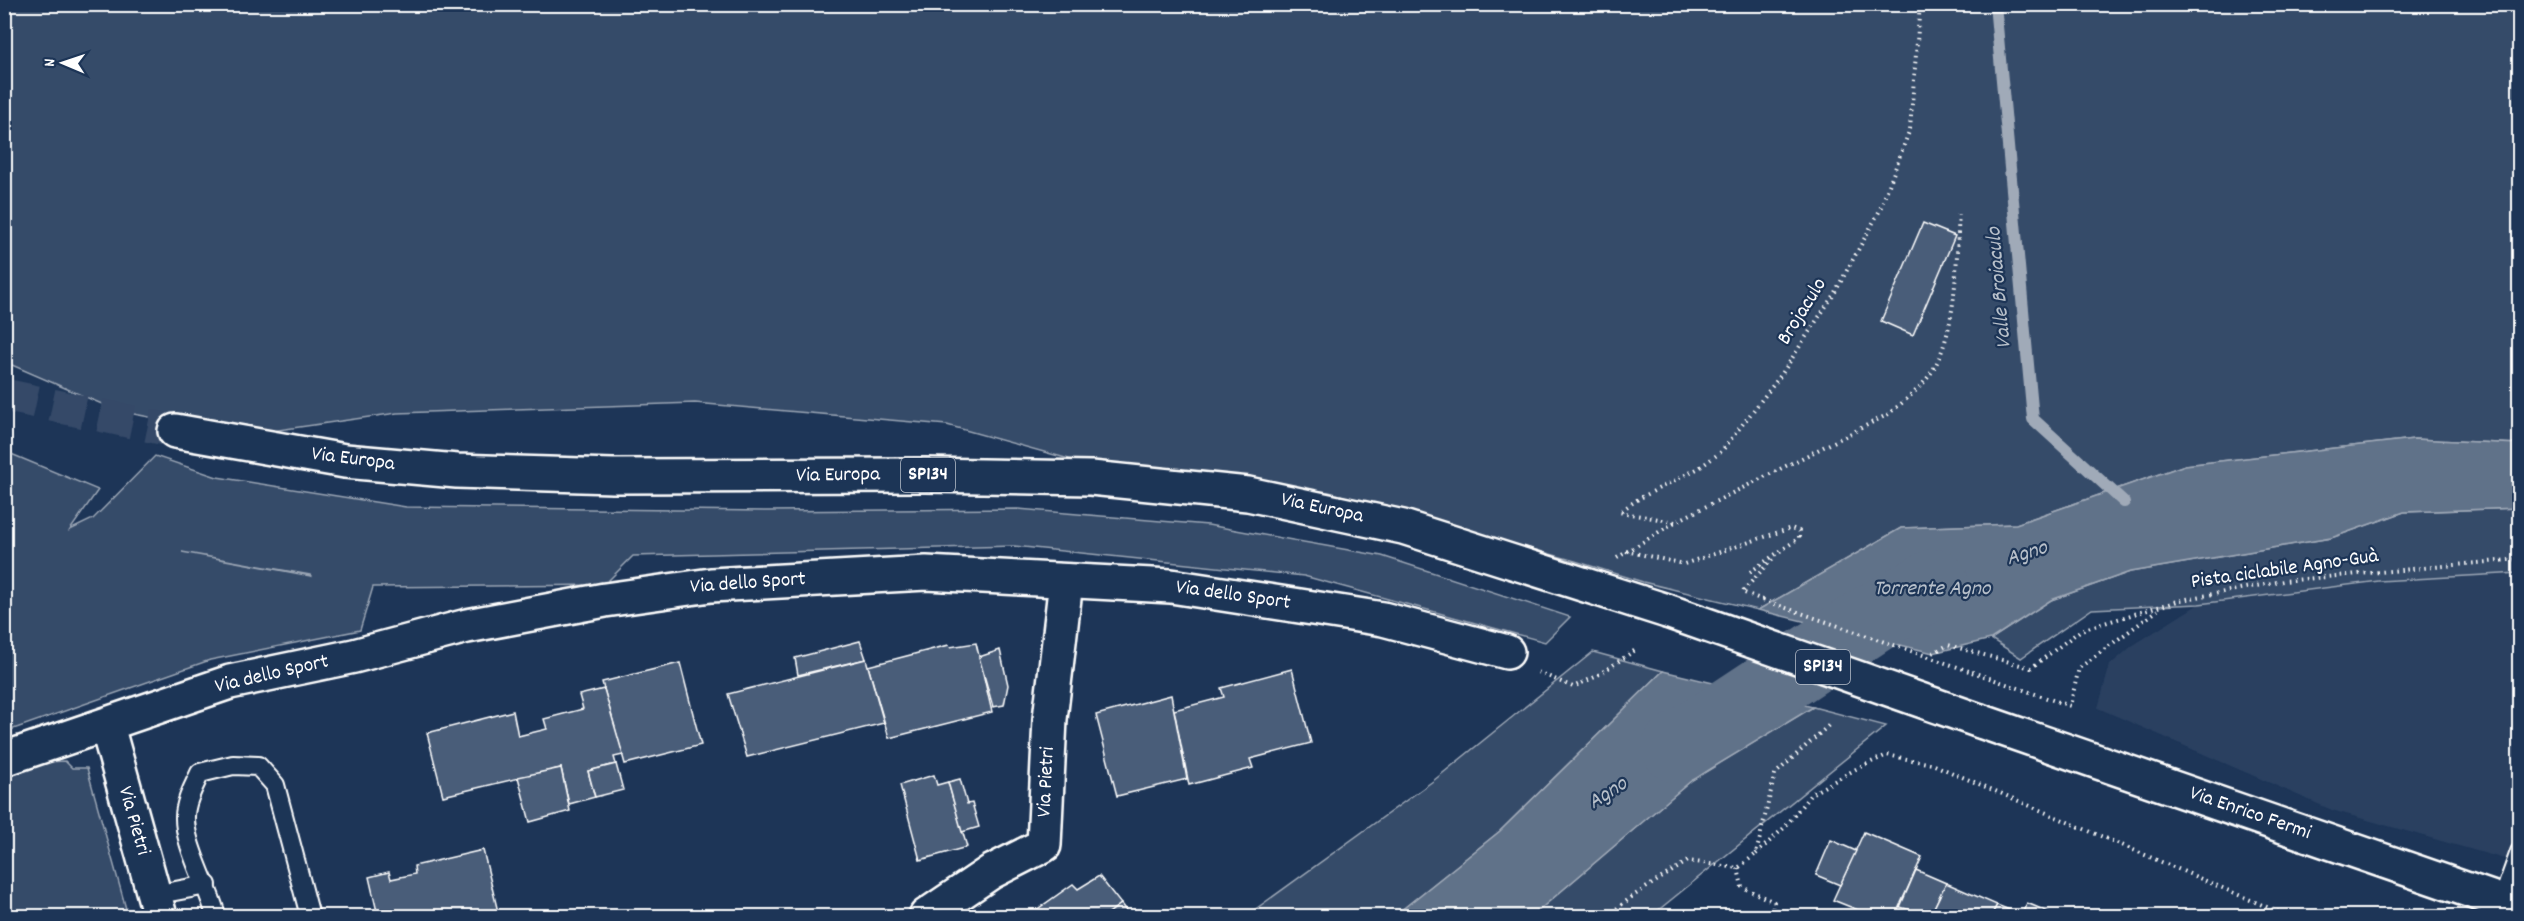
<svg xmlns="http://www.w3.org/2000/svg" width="2524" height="921" viewBox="0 0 2524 921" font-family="Dekko,sans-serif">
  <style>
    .built { fill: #2a4161 }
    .green { fill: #364b69; stroke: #9aa5b4; stroke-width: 1.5; fill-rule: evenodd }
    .water { fill: #617289; stroke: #a0aab8; stroke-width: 1.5 }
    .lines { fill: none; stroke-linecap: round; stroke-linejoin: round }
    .stream { stroke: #a0aab8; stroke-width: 12 }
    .river { stroke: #617289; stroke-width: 70 }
    .building { fill: #4a5d79; stroke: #fff; stroke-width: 1.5 }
    .primary-tunnel { stroke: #344968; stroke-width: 33; stroke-dasharray: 33 16; stroke-linecap: butt }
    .lane-casing { stroke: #fff; stroke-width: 22 }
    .street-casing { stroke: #fff; stroke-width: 38 }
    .primary-casing { stroke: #fff; stroke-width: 38 }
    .path { stroke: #fff; stroke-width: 4; stroke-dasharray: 1.5 4.5; stroke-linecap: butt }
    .lane { stroke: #1d3557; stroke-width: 18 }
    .street { stroke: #1d3557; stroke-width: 33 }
    .primary { stroke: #1d3557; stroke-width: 33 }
    .primary-bridge-casing { stroke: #fff; stroke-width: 38; stroke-linecap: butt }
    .path-bridge { stroke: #fff; stroke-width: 4; stroke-dasharray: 1.5 4.5; stroke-linecap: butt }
    .primary-bridge { stroke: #1d3557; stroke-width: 33 }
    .labels { text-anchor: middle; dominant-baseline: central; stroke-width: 4.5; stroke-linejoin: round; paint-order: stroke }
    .shield { fill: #1d3557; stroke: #bbc2cd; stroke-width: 1.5 }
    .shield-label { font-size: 20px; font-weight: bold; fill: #fff }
    .street-label { font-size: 21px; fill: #fff; stroke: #1d3557 }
    .water-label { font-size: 22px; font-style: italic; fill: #b8c0ca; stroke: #1d3557 }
  </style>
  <rect width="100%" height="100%" fill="#1d3557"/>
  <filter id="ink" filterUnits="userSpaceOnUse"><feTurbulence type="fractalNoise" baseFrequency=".0167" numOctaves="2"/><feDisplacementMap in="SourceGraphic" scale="12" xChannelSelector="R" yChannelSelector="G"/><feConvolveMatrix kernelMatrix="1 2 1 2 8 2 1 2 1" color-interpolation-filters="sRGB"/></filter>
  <g filter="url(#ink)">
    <!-- built -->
    <path class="built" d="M2489,573h30v290l-187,-53 -234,-102 12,-43 22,-19 67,-42 180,-23z"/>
    <!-- green -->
    <g class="green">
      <path d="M4,5h2515v439l-105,-5 -229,26 -169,59 -115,4 -143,82 -115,-28 -68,-21 -246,-69 -242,-28 -140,-39 -252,-22 -298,10 -153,22 -126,-24 -113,-49z"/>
      <path d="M4,451l94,39 -28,40 23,-11 62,-63 62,21 189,30 360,4 252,-2 190,16 174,31 188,61 -25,25 -241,-66 -290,-30 -381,10 -29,29 -231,2 -13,43 -150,30 -205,72zM182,552l128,23 1,1z"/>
      <path d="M2519,508v65l-140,8 -180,23 -107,5 -71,49 -30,-19 60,-39 79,-28 201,-34 73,-26z"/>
      <path d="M1593,652l70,19 -163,160 -106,85h-148l187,-135z"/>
      <path d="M1813,707l73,19 -235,190h-119l160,-136z"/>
      <path d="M65,761l7,7h15l41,148h-123v-145l41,-9z"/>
    </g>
    <!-- water -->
    <g class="water">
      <path d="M2414,439l105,5v64l-115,4 -73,26 -201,34 -79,28 -60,39 -58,14 -175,-43 143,-82 115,-4 169,-59z"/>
      <path d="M1663,671l150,36 -121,73 -160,136h-138l106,-85z"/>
    </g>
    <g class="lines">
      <!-- stream -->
      <path class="stream" d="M1995,4l38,415 91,83"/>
      <!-- river -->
      <path class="river" d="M1677,748l198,-131 59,-33"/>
    </g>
    <!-- building -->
    <g class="building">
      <path d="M1923,223l32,13 -42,99 -32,-14z"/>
      <path d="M860,641l6,18 -68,16 -3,-17z"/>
      <path d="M976,643l16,69 -103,26 -21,-72 81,-21 1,2z"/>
      <path d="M1000,650l8,35 -4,20 -11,2 -14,-50z"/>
      <path d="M866,659l18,64 -137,34 -19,-63z"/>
      <path d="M680,663l21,82 -76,19 -23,-82z"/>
      <path d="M1292,669l19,74 -61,16 3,9 -64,17 -15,-75 50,-13 -3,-9z"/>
      <path d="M604,689l19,66 -9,2 2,7 -28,7 7,26 -26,7 -8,-36 -118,28 -16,-63 86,-22 5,25 29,-7 -3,-10 39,-10 -4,-14z"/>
      <path d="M1171,695l16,84 -70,17 -21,-81z"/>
      <path d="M616,764l7,26 -28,7 -7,-26z"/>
      <path d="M561,768l9,43 -40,11 -12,-45z"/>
      <path d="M934,775l3,10 11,-3 19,65 -47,13 -20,-75z"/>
      <path d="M960,779l7,25 5,-1 7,24 -17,5 -14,-50z"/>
      <path d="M1864,832l58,25 -27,59h-22l-40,-16z"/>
      <path d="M1831,840l25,11 -16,34 -24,-10z"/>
      <path d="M483,850l16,66h-121l-9,-39 20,-5 2,7 24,-5 -1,-8z"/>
      <path d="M1916,870l30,13 -16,33 -30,-9z"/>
      <path d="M1099,876l22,28 -16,12h-93l24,-6 37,-26 5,5z"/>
      <path d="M1946,883l51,22 -6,11h-61z"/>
      <path d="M2027,903l31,13h-37z"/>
      <path d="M1121,904l9,12h-25z"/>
      <path d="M1997,905l25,10 -1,1h-30z"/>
    </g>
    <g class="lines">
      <!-- primary-tunnel -->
      <path class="primary-tunnel" d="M4,395l171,36"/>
      <defs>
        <g id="lane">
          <path d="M154,895l53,-10"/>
          <path d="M2502,902l18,-50"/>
          <path d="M216,916c-7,-30 -37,-78 -30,-108 2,-12 9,-24 14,-35l33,-8 25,1 17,19 35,131"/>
        </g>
        <g id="street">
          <path d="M107,726l53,190"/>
          <path d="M4,759l226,-77 124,-26 113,-30 138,-26 106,-15 215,-12 245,13 212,33 124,33"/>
          <path d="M926,916l65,-44 53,-27 6,-126 16,-138"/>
        </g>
        <g id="primary">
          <path d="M175,431l170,30 112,10 156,5 312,-1 166,3 157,16 155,33 264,84"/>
          <path d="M1980,721l540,187"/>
        </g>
      </defs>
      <!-- lane casing -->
      <use href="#lane" class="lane-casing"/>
      <!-- street casing -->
      <use href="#street" class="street-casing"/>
      <!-- primary casing -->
      <use href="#primary" class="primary-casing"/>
      <!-- path -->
      <g class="path">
        <path d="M1675,522l-56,-10 21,-14 59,-30 22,-16 60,-77 53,-81 45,-82 31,-83 10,-125"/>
        <path d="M1626,551l58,13 107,-36 8,3v7l-52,36"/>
        <path d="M1617,558l58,-36 212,-107c16,-13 35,-27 46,-45 25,-43 23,-111 26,-158"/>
        <path d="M1763,600l-21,-8 33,-36"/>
        <path d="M1933,653l15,-8 83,23 50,-38 100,-30 102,-19 237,-22"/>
        <path d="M1538,672l35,15 22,-10 42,-28"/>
        <path d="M1972,672l98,34 9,-38 79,-58"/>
        <path d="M1756,854l29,-27 26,-33 45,-25 31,-14 45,9 356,152"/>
        <path d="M1738,868l4,19 32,15 -3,14"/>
        <path d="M1607,916l26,-20 55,-35 50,7 18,-14 19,-80 54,-49"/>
      </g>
      <!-- lane -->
      <use href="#lane" class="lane"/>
      <!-- street -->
      <use href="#street" class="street"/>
      <!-- primary -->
      <use href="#primary" class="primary"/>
      <defs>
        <path id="primary-bridge" d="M1667,611l313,110"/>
      </defs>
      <!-- primary-bridge casing -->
      <use href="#primary-bridge" class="primary-bridge-casing"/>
      <!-- path-bridge -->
      <path class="path-bridge" d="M1763,600l209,72"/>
      <!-- primary-bridge -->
      <use href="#primary-bridge" class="primary-bridge"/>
    </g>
  </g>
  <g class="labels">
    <!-- shield labels -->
    <g class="shield">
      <rect x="901" y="458" width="54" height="34" rx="4.5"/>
      <rect x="1796" y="650" width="54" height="34" rx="4.5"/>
    </g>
    <g class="shield-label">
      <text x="928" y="475">SP134</text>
      <text x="1823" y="667">SP134</text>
    </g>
    <!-- street labels -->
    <g class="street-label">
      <text transform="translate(1803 312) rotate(-58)">Brojaculo</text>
      <text transform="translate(353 460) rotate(7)">Via Europa</text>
      <text transform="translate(838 476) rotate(-1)">Via Europa</text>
      <text transform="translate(1322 509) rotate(12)">Via Europa</text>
      <text transform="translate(2285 570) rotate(-8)">Pista ciclabile Agno-Guà</text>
      <text transform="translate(748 584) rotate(-4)">Via dello Sport</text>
      <text transform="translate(1233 596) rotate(8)">Via dello Sport</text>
      <text transform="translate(272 675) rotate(-13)">Via dello Sport</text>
      <text transform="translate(1047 782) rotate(-87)">Via Pietri</text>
      <text transform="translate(2250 814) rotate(19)">Via Enrico Fermi</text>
      <text transform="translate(133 821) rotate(74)">Via Pietri</text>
    </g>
    <!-- water labels -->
    <g class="water-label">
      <text transform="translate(2000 288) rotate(-95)">Valle Broiaculo</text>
      <text transform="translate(2027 554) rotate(-17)">Agno</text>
      <text x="1932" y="589">Torrente Agno</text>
      <text transform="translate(1608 794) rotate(-33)">Agno</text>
    </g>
  </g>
  <!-- margin -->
  <rect width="2524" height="921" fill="none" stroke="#1d3557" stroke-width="24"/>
  <rect x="12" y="12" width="2500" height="897" fill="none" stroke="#fff" stroke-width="2" filter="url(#ink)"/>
  <!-- north arrow -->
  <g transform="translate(63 63) rotate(272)" stroke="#1d3557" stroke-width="4.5" paint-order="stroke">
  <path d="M0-4.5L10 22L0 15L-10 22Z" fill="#ffffff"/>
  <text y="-9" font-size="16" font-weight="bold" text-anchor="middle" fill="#ffffff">N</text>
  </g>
</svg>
